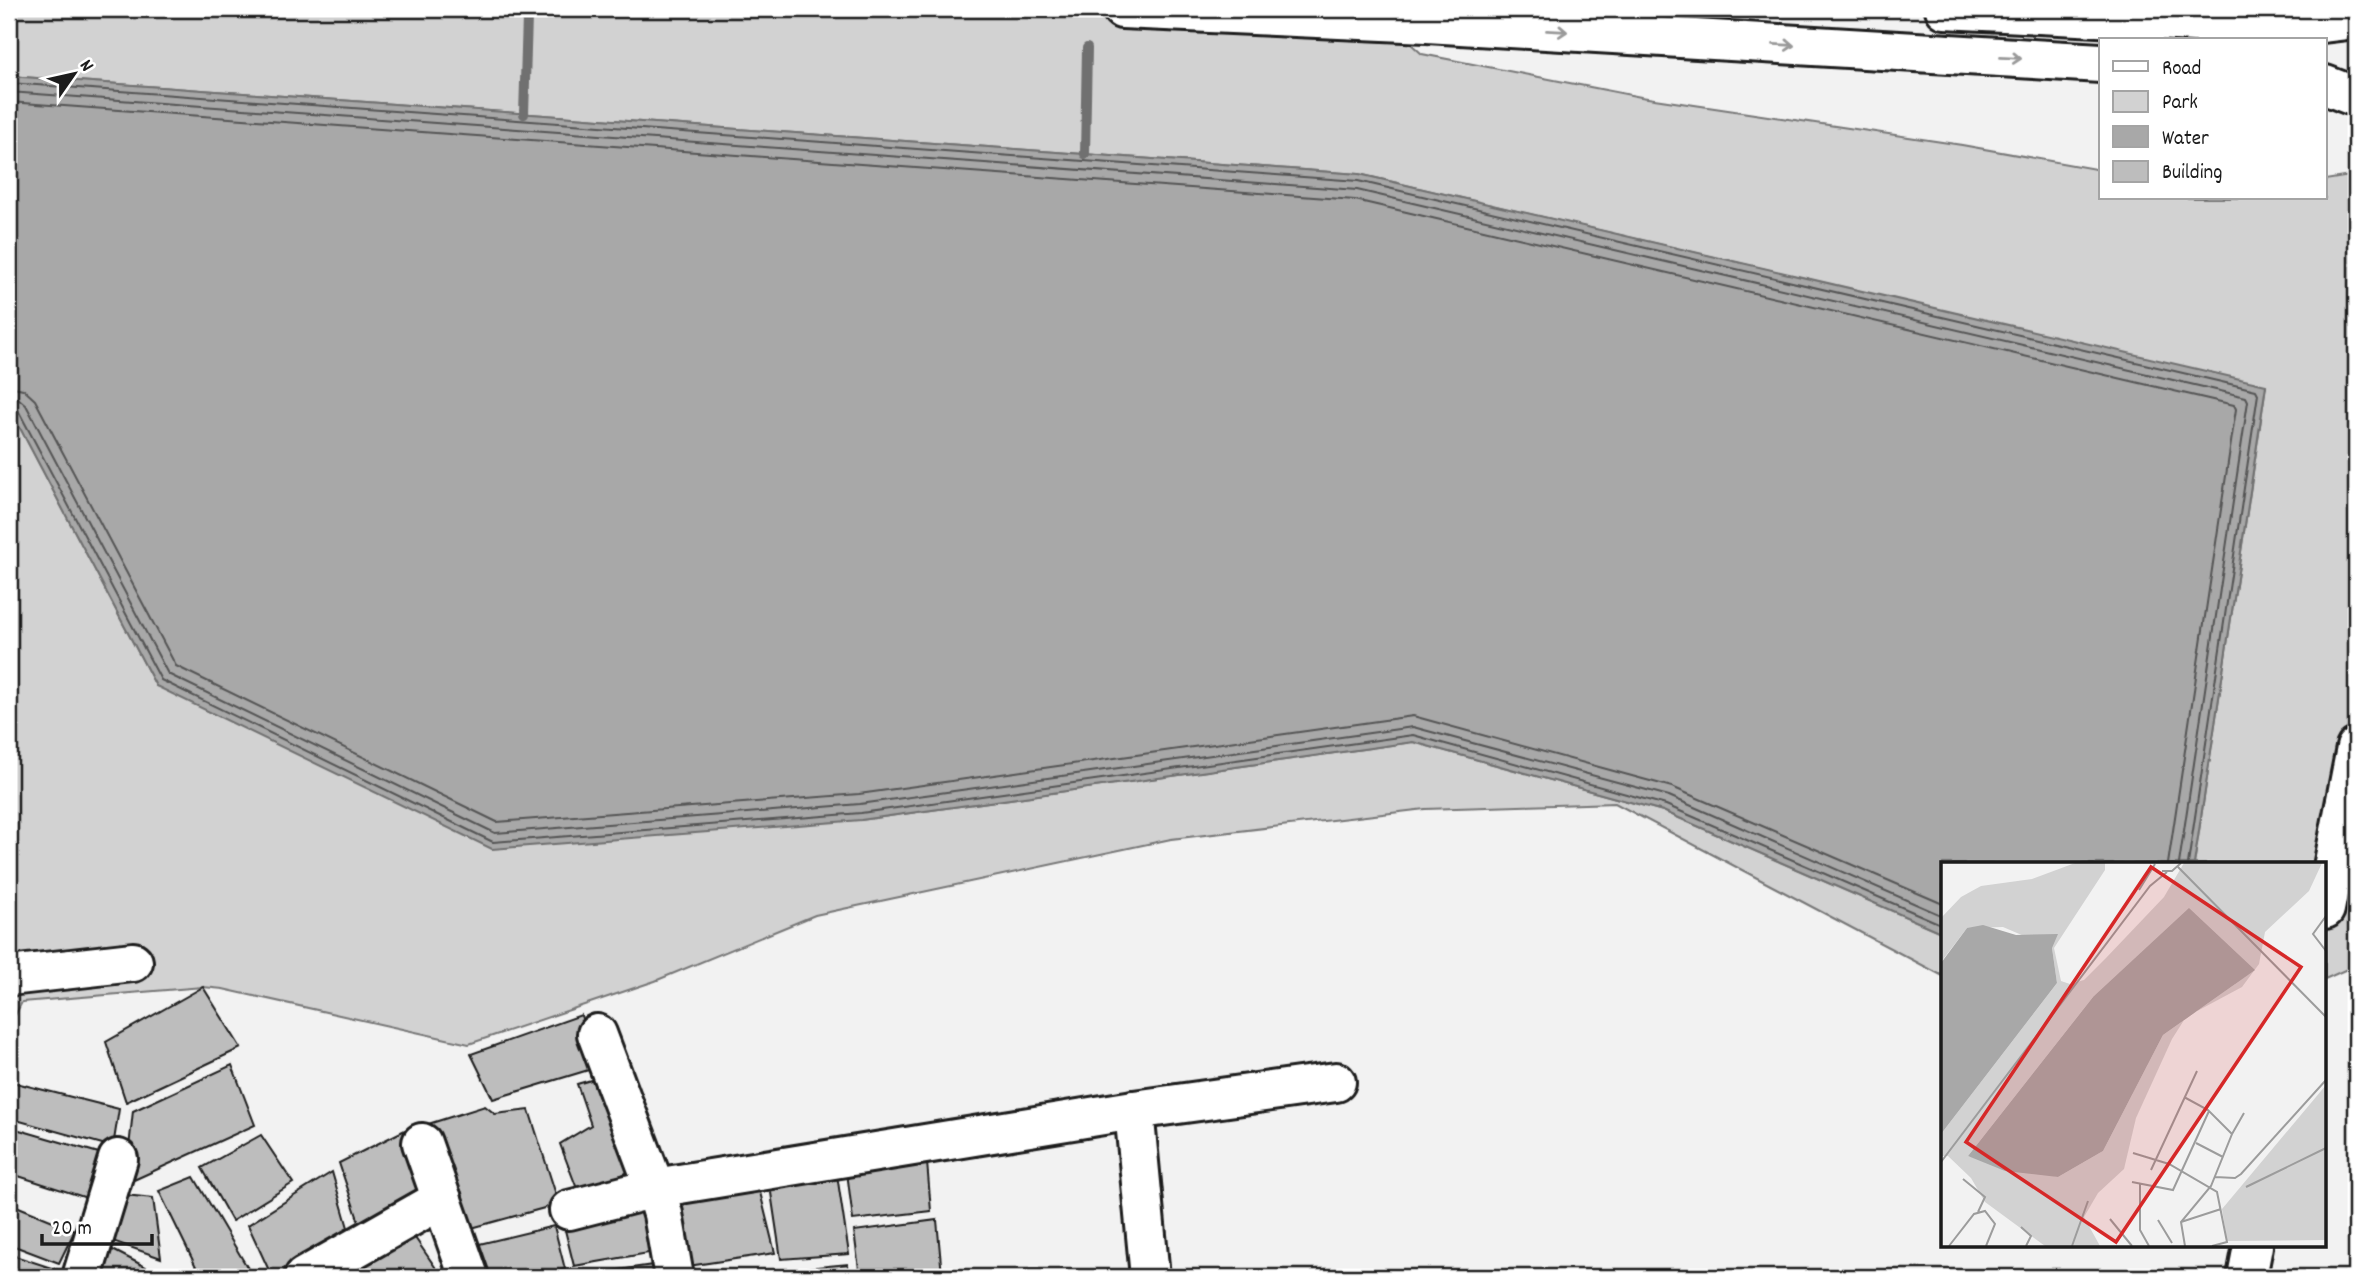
<svg xmlns="http://www.w3.org/2000/svg" width="2365" height="1286" viewBox="0 0 2365 1286" font-family="Dekko,sans-serif">
  <style>
    .green { fill: #d2d2d2; stroke: #777; stroke-width: 2 }
    .water { fill: #a8a8a8; stroke: #707070; stroke-width: 2 }
    .lines { fill: none; stroke-linecap: round; stroke-linejoin: round }
    .shore { stroke: #545454; stroke-width: 2 }
    .stream { stroke: #707070; stroke-width: 10 }
    .building { fill: #bdbdbd; stroke: #1c1c1c; stroke-width: 2 }
    .minor-casing { stroke: #1c1c1c; stroke-width: 44 }
    .tertiary-casing { stroke: #1c1c1c; stroke-width: 44 }
    .secondary-casing { stroke: #1c1c1c; stroke-width: 44 }
    .minor { stroke: #fff; stroke-width: 38 }
    .tertiary { stroke: #fff; stroke-width: 38 }
    .secondary { stroke: #fff; stroke-width: 38 }
    .oneway { stroke: #999 }
    .inset-road { fill: none; stroke: #9c9c9c; stroke-width: 2 }
    .view { fill: #d62828; fill-opacity: 0.15; stroke: #d62828; stroke-width: 3.5 }
    .inset-edge { fill: none; stroke: #1c1c1c; stroke-width: 3.5 }
  </style>
  <rect width="100%" height="100%" fill="#f2f2f2"/>
  <filter id="ink" filterUnits="userSpaceOnUse"><feTurbulence type="fractalNoise" baseFrequency=".0143" numOctaves="2"/><feDisplacementMap in="SourceGraphic" scale="14" xChannelSelector="R" yChannelSelector="G"/><feConvolveMatrix kernelMatrix="1 2 1 2 8 2 1 2 1" color-interpolation-filters="sRGB"/></filter>
  <g filter="url(#ink)">
    <!-- green -->
    <g class="green">
      <path d="M9,9h1364l49,45 219,43 321,48 139,25v28h224v-18l31,-5v790l-31,14v-115h-131l72,-478 -907,-212 -1350,-98z"/>
      <path d="M9,407l147,279 705,134 552,-78 250,69 280,122v43l-328,-173 -190,6 -254,30 -356,76 -160,66 -186,63 -246,-55 -20,-2 -181,15 -13,25z"/>
    </g>
    <!-- water -->
    <path class="water" d="M9,76l1350,98 907,211 -72,479h-251v69l-280,-122 -250,-69 -552,78 -369,29 -336,-163 -147,-279z"/>
    <g class="lines">
      <!-- shore -->
      <g class="shore">
        <path d="M9,83l1349,98 898,209 2,4 -70,470"/>
        <path d="M9,92l1348,98 889,207 2,4 -69,463"/>
        <path d="M9,102l1346,98 879,205 2,4 -68,455"/>
        <path d="M9,386l14,3 12,11 141,266 321,156 362,-28 554,-78 259,71 271,117"/>
        <path d="M9,397l9,1 8,7 142,269 327,159 365,-29 553,-77 256,69 274,120"/>
        <path d="M9,406h5l4,4 143,270 332,162 368,-29 552,-78 253,70 277,120"/>
      </g>
      <!-- stream -->
      <g class="stream">
        <path d="M524,114l3,-97"/>
        <path d="M1085,154l2,-106"/>
      </g>
    </g>
    <!-- building -->
    <g class="building">
      <path d="M203,987l38,61 -115,54 -20,-60z"/>
      <path d="M581,1015l14,53 -102,31 -22,-45z"/>
      <path d="M232,1065l23,60 -130,59 8,-73z"/>
      <path d="M598,1078l35,92 -54,24 -19,-50 31,-19 -14,-41z"/>
      <path d="M12,1082l107,27 -6,38 -104,-29v-26z"/>
      <path d="M485,1106l10,8 34,-4 30,94 -95,26 -42,-104z"/>
      <path d="M9,1127l100,29 -16,44 -84,-27z"/>
      <path d="M407,1129l24,67 -69,35 -23,-68z"/>
      <path d="M261,1135l32,48 -61,38 -30,-53z"/>
      <path d="M926,1150l5,61 -78,9 -6,-48z"/>
      <path d="M332,1172l19,66 -64,39h-15l-24,-52z"/>
      <path d="M837,1175l12,79 -68,5 -11,-73z"/>
      <path d="M194,1177l59,100h-52l-42,-86z"/>
      <path d="M759,1188l16,65 -94,14 -8,-66z"/>
      <path d="M115,1194l38,4 8,60 -60,-21z"/>
      <path d="M9,1203l66,27 -16,33 -50,-19z"/>
      <path d="M650,1203l10,48 -86,15 -11,-44z"/>
      <path d="M937,1220l5,55 -14,2h-68l-6,-46z"/>
      <path d="M554,1226l11,43 -31,8h-51l-12,-31z"/>
      <path d="M411,1232l31,45h-72l-6,-10z"/>
      <path d="M107,1247l58,30h-70z"/>
      <path d="M15,1256l52,17 -2,4h-56z"/>
      <path d="M660,1264l1,13h-91z"/>
      <path d="M848,1264l1,13h-93l-1,-4z"/>
      <path d="M351,1266l7,11h-26z"/>
    </g>
    <g class="lines">
      <defs>
        <g id="minor">
          <path d="M9,976l124,-14"/>
          <path d="M597,1034l58,154 8,26 11,63"/>
          <path d="M1134,1110l16,167"/>
          <path d="M422,1143l47,134"/>
          <path d="M569,1210l86,-22 479,-78 202,-28"/>
          <path d="M82,1277l36,-118"/>
          <path d="M304,1277l138,-78"/>
        </g>
        <g id="tertiary">
          <path d="M2325,909l31,-161"/>
          <path d="M2247,1277l6,-31"/>
        </g>
        <g id="secondary">
          <path d="M1122,9l305,14 674,40"/>
          <path d="M1945,9l326,17 35,-1 50,-6"/>
          <path d="M2325,85l31,12"/>
        </g>
      </defs>
      <!-- minor casing -->
      <use href="#minor" class="minor-casing"/>
      <!-- tertiary casing -->
      <use href="#tertiary" class="tertiary-casing"/>
      <!-- secondary casing -->
      <use href="#secondary" class="secondary-casing"/>
      <!-- minor -->
      <use href="#minor" class="minor"/>
      <!-- tertiary -->
      <use href="#tertiary" class="tertiary"/>
      <!-- secondary -->
      <use href="#secondary" class="secondary"/>
    </g>
    <!-- one-way arrows -->
    <defs><path id="oneway-shaft" d="M-6 0H5M1.5-3L5.5 0L1.5 3" fill="none" stroke-width="1.6" stroke-linecap="round" stroke-linejoin="round" transform="scale(1.75)"/></defs>
    <g class="oneway">
      <use href="#oneway-shaft" transform="translate(1557 31) rotate(3)"/>
      <use href="#oneway-shaft" transform="translate(1784 45) rotate(3)"/>
      <use href="#oneway-shaft" transform="translate(2011 58) rotate(3)"/>
    </g>
  </g>
  <!-- overview -->
  <g transform="translate(1941 862)">
    <rect width="385" height="385" fill="#f2f2f2"/>
    <path d="M134,1h30v7l-51,78 7,33 9,3 14,-4 22,-22 58,-61 20,-34h138l-13,28 -44,41 -6,32 -17,23 -56,30 -14,22 -36,79 -12,51 -26,24 -14,24 16,29h-55l-60,-44 -14,-24 -23,-22h-7v-22l116,-151 -5,-35 -49,-21 -36,1 -26,34v-44l20,-21 20,-11 51,-7zM294,122l-72,51 -60,116 -45,26 -90,-21 125,-159zM385,223v155l-99,1 -5,-32z" fill="#d2d2d2" fill-rule="evenodd"/>
    <path d="M248,46l66,62 -92,65 -60,116 -45,26 -53,-6 -37,-15 125,-159zM42,63l33,10 42,-1 -6,14 5,35 -116,151v-171l26,-35z" fill="#a8a8a8"/>
    <path class="inset-road" d="M237,5l148,150M221,9h10l9,-8M198,28l16,-26M385,54l-13,18 13,17M243,235l24,13 24,24 -21,52 -30,36 4,24M291,272l12,-21M255,281l27,14M192,291l36,11 48,28 10,50 -15,4M0,300l209,-276 17,-14M210,308l46,-99M274,315l20,1 6,-4 85,-94M22,317l22,18 -7,15M191,320l41,8 36,-79M199,322v46l9,16M305,325l80,-39M169,357l22,27M217,358l14,23M240,360l40,-13M80,365l10,9 -5,10M8,384l25,-32 11,-3 10,13 -9,22M131,384l16,-45"/>
    <path class="view" d="M210,5l150,100 -185,275 -150,-100z"/>
    <rect width="385" height="385" class="inset-edge"/>
  </g>
  <!-- margin -->
  <rect width="2365" height="1286" fill="none" stroke="#fff" stroke-width="35"/>
  <rect x="18" y="18" width="2330" height="1251" fill="none" stroke="#1c1c1c" stroke-width="2.5" filter="url(#ink)"/>
  <!-- legend -->
  <rect x="2099" y="38" width="228" height="161" fill="#ffffff" stroke="#a4a4a4" stroke-width="2"/>
  <rect x="2113" y="61" width="35" height="10" fill="#ffffff" stroke="#a4a4a4" stroke-width="2"/>
  <text x="2162" y="74" font-size="21" fill="#1c1c1c">Road</text>
  <rect x="2113" y="91" width="35" height="21" fill="#d2d2d2" stroke="#a4a4a4" stroke-width="2"/>
  <text x="2162" y="108" font-size="21" fill="#1c1c1c">Park</text>
  <rect x="2113" y="126" width="35" height="21" fill="#a8a8a8" stroke="#a4a4a4" stroke-width="2"/>
  <text x="2162" y="144" font-size="21" fill="#1c1c1c">Water</text>
  <rect x="2113" y="161" width="35" height="21" fill="#bdbdbd" stroke="#a4a4a4" stroke-width="2"/>
  <text x="2162" y="178" font-size="21" fill="#1c1c1c">Building</text>
  <!-- north arrow -->
  <g transform="translate(74 74) rotate(56)" stroke="#ffffff" stroke-width="5" paint-order="stroke">
  <path d="M0-5L12 26L0 18L-12 26Z" fill="#1c1c1c"/>
  <text y="-10" font-size="19" font-weight="bold" text-anchor="middle" fill="#1c1c1c">N</text>
  </g>
  <!-- scale -->
  <path d="M42 1234v10h110v-10" fill="none" stroke="#1c1c1c" stroke-width="3.5"/>
  <text x="52" y="1234" font-size="21" fill="#1c1c1c" stroke="#ffffff" stroke-width="5" paint-order="stroke">20 m</text>
</svg>
